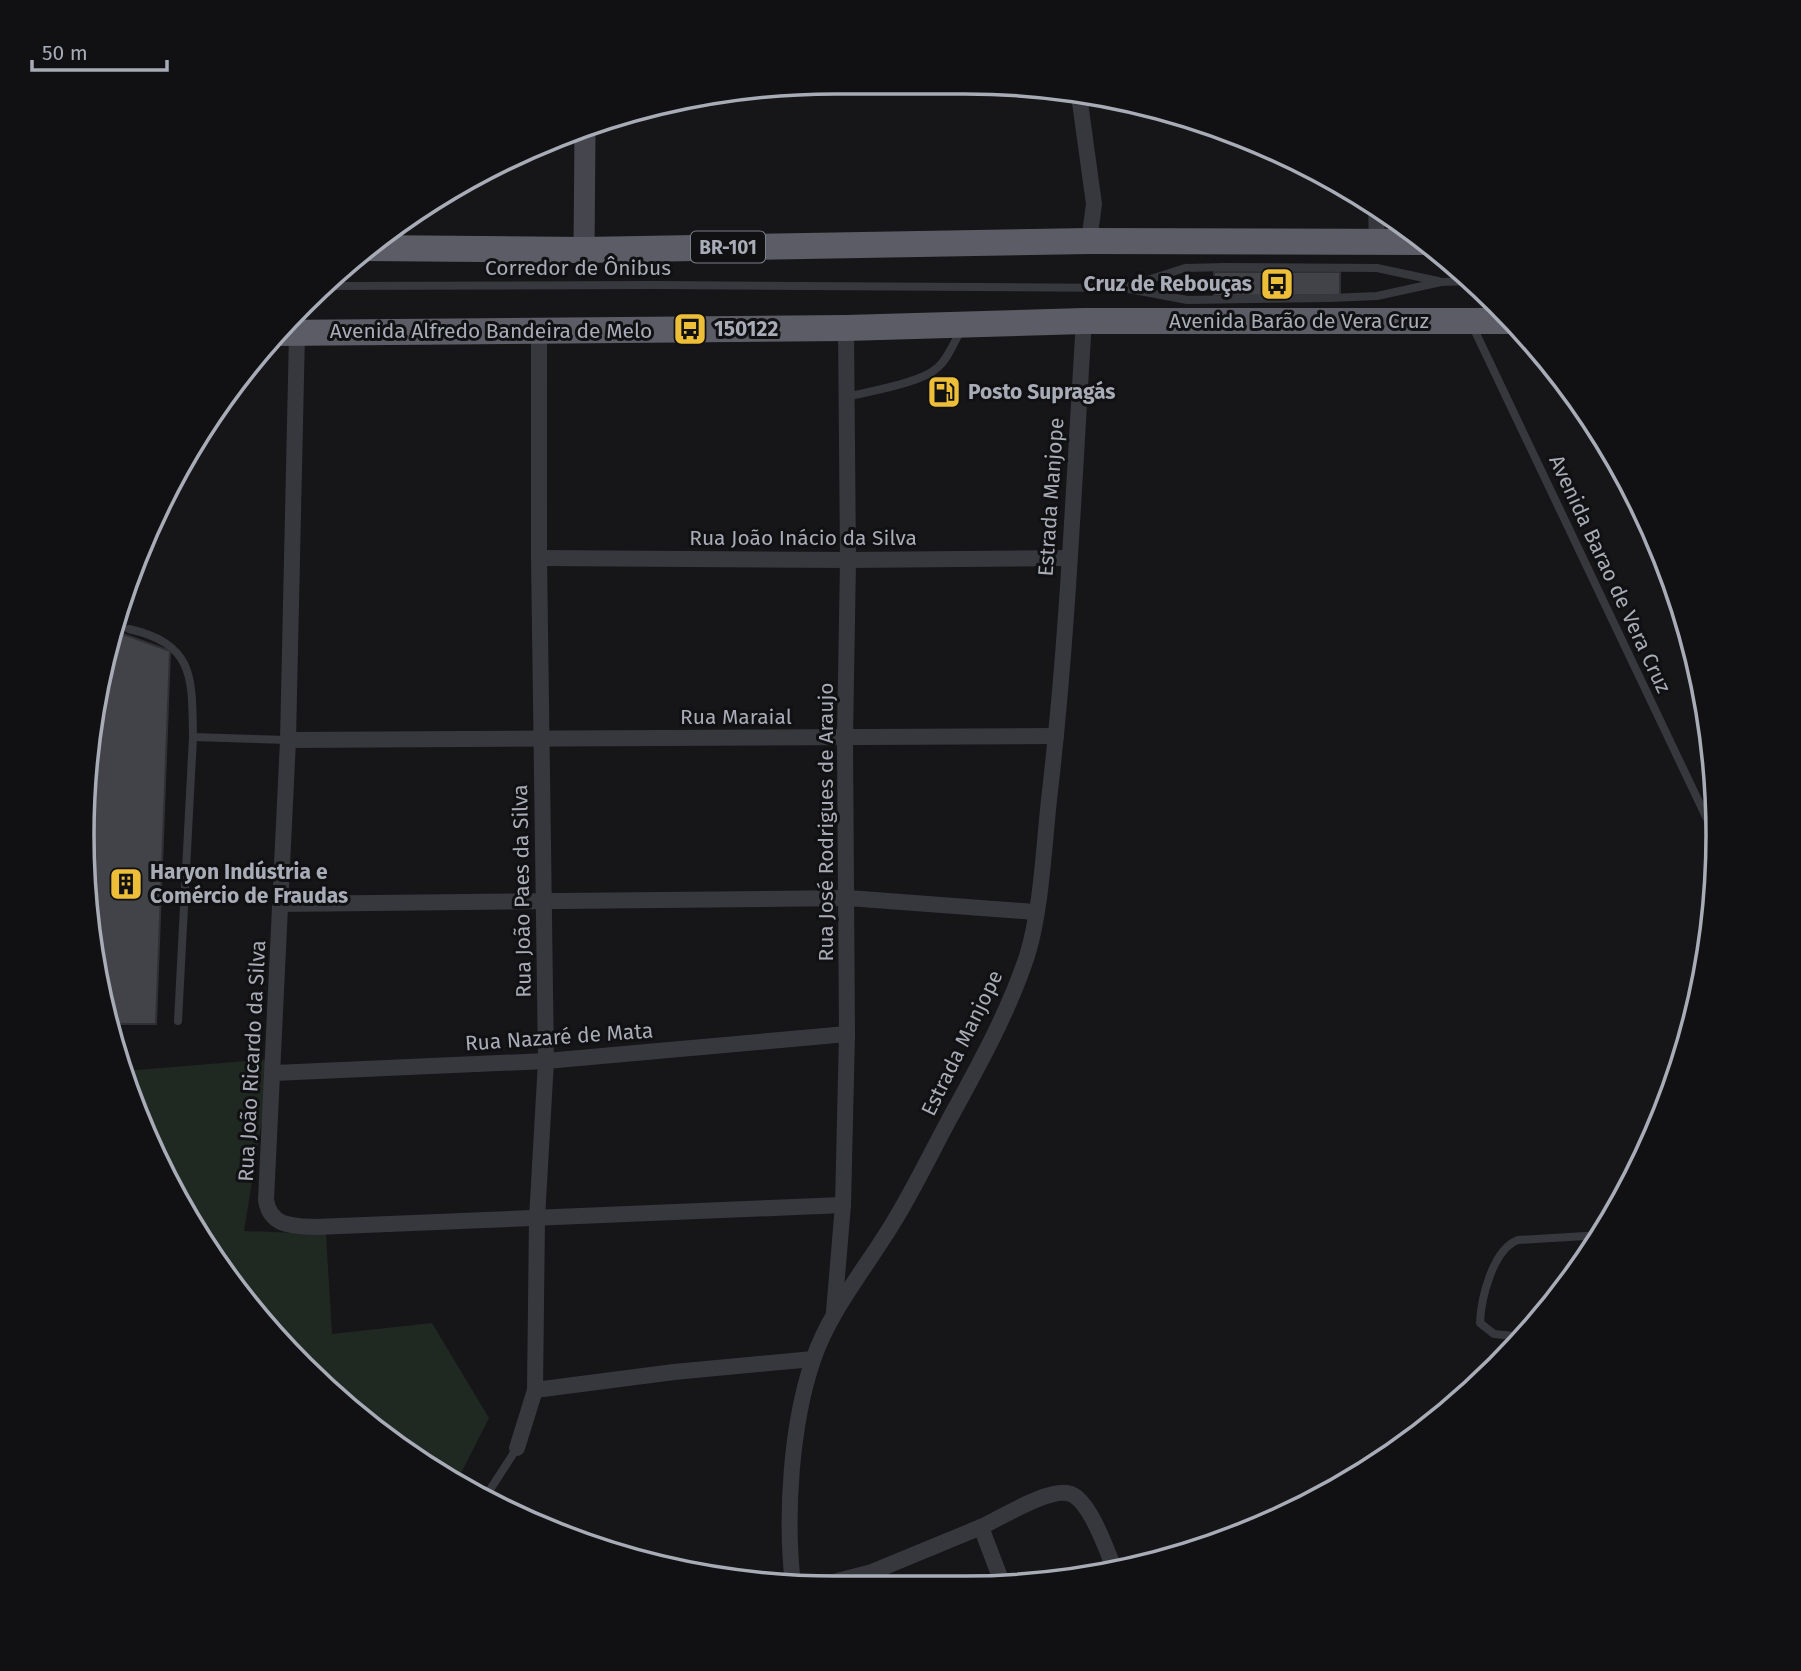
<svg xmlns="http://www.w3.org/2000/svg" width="1801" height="1671" viewBox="0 0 1801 1671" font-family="'Fira Sans',sans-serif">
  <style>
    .green { fill: #202822 }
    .building { fill: #424348; stroke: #303034; stroke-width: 2 }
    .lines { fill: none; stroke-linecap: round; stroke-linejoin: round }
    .service { stroke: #37383d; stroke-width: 8 }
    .minor { stroke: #37383d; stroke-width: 16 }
    .secondary { stroke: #45464d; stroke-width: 21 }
    .trunk { stroke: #5b5c65; stroke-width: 26 }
    .labels { text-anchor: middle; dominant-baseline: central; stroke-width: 6; stroke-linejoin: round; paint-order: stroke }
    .shield { fill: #111113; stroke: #7b7e86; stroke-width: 2 }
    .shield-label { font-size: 19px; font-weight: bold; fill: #a8acb7 }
    .street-label { font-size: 21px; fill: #a8acb7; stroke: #111113 }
    .poi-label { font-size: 21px; font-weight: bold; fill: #a8acb7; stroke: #111113; text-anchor: start }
    .rim { fill: none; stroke: #a8acb7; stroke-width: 3.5 }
  </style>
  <rect width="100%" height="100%" fill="#161618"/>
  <!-- green -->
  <path class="green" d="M272,1059l-28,172 82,3 6,100 100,-11 57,95 -34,67 -152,-117 -94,-114 -70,-131 -15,-52z"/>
  <!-- building -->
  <g class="building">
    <path d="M1214,272h126v23l-126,1z"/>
    <path d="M112,630l58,21 -14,373h-47l-12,-42 -13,-195 24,-147z"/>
  </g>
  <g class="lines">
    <!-- service -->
    <g class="service">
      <path d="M325,286l331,-1 468,3 63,12 143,-2 47,-2 64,-14 31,-1"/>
      <path d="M1126,287l59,-19 39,-1 153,1 61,13"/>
      <path d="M1473,327l245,515"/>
      <path d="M847,397c23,-6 74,-14 90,-29 11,-9 17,-26 24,-38"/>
      <path d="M129,629c66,15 63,49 64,108l-15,284"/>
      <path d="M193,737l95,3"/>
      <path d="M1524,1337l-30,-3 -14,-11c1,-25 13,-74 38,-83l84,-5"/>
      <path d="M484,1499l33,-51"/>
    </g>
    <!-- minor -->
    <g class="minor">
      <path d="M1079,95l15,109 -5,37"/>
      <path d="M1376,205l1,37"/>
      <path d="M297,333l-9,407 -22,460c4,27 28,26 50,27l527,-22"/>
      <path d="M539,558l309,2 220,-2"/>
      <path d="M288,740l768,-4"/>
      <path d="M281,904l567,-6 187,14"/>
      <path d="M274,1073l272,-12 301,-27"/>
      <path d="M834,1312l9,-107 4,-171 -2,-296 3,-178 -2,-232"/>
      <path d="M535,1390l139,-18 139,-13"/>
      <path d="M517,1448l18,-58 2,-172 9,-157 -7,-503v-227"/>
      <path d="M981,1527c20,-9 70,-41 90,-33 20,8 37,60 45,79"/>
      <path d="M793,1584c-8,-68 -2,-159 20,-224 17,-50 53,-92 80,-137 21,-34 38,-70 57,-105 29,-53 58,-105 77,-162 15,-48 17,-115 23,-165 18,-156 24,-314 34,-470"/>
      <path d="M822,1585l50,-13 109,-45 22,58"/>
    </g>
    <!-- secondary -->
    <path class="secondary" d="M584,250l1,-118"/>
    <!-- trunk -->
    <g class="trunk">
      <path d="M366,248l218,2 505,-9 335,1"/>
      <path d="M276,333l570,-5 238,-7h429"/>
    </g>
  </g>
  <!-- icons -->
  <defs>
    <symbol id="bus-square" viewBox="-11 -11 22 22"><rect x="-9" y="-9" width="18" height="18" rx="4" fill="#edbe38" stroke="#111113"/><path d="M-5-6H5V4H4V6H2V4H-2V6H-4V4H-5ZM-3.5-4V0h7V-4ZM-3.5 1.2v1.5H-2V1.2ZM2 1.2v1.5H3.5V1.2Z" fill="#111"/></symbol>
    <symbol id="fuel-square" viewBox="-11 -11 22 22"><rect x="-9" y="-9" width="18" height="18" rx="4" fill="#edbe38" stroke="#111113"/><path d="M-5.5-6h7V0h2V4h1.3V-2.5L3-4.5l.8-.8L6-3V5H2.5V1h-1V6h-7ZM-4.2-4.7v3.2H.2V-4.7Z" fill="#111"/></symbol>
    <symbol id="building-square" viewBox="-11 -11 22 22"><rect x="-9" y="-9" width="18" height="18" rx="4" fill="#edbe38" stroke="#111113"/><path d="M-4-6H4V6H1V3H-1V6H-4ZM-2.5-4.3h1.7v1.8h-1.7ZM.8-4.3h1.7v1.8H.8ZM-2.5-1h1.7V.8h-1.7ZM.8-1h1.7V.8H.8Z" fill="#111"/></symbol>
  </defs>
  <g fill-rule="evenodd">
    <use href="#bus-square" x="1258" y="265" width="38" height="38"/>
    <use href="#bus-square" x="671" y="310" width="38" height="38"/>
    <use href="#fuel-square" x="925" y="373" width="38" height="38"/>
    <use href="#building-square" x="107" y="865" width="38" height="38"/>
  </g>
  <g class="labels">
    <!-- shield labels -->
    <rect class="shield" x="691" y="231.5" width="74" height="31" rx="5"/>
    <g class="shield-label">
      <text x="728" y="247">BR-101</text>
    </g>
    <!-- street labels -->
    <g class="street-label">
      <text x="578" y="268">Corredor de Ônibus</text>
      <text x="1299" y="321">Avenida Barão de Vera Cruz</text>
      <text x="491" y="331">Avenida Alfredo Bandeira de Melo</text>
      <text transform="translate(1051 497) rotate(-86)">Estrada Manjope</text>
      <text x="803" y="538">Rua João Inácio da Silva</text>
      <text transform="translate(1610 574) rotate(65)">Avenida Barao de Vera Cruz</text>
      <text x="736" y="717">Rua Maraial</text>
      <text transform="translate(826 822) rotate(-90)">Rua José Rodrigues de Araujo</text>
      <text transform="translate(522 891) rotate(-91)">Rua João Paes da Silva</text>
      <text transform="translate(559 1037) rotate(-4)">Rua Nazaré de Mata</text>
      <text transform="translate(962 1043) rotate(-64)">Estrada Manjope</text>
      <text transform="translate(252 1061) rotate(-87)">Rua João Ricardo da Silva</text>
    </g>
    <!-- poi labels -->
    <g class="poi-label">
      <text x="1252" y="284" text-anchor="end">Cruz de Rebouças</text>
      <text x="714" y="329">150122</text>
      <text x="968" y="392">Posto Supragás</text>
      <text x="150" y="872">Haryon Indústria e<tspan x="150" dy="24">Comércio de Fraudas</tspan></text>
    </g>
  </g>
  <!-- crop -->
  <path d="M0 0H1801V1671H0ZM835 94H965A741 741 0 0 1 1706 835V835A741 741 0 0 1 965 1576H835A741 741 0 0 1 94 835V835A741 741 0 0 1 835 94Z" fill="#111113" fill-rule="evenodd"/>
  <path class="rim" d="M835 94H965A741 741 0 0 1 1706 835V835A741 741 0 0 1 965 1576H835A741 741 0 0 1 94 835V835A741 741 0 0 1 835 94Z"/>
  <!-- scale -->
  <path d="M32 60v10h135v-10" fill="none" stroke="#a8acb7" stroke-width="3.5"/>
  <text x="42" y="60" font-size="21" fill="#a8acb7" stroke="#111113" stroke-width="5" paint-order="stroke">50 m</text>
</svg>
